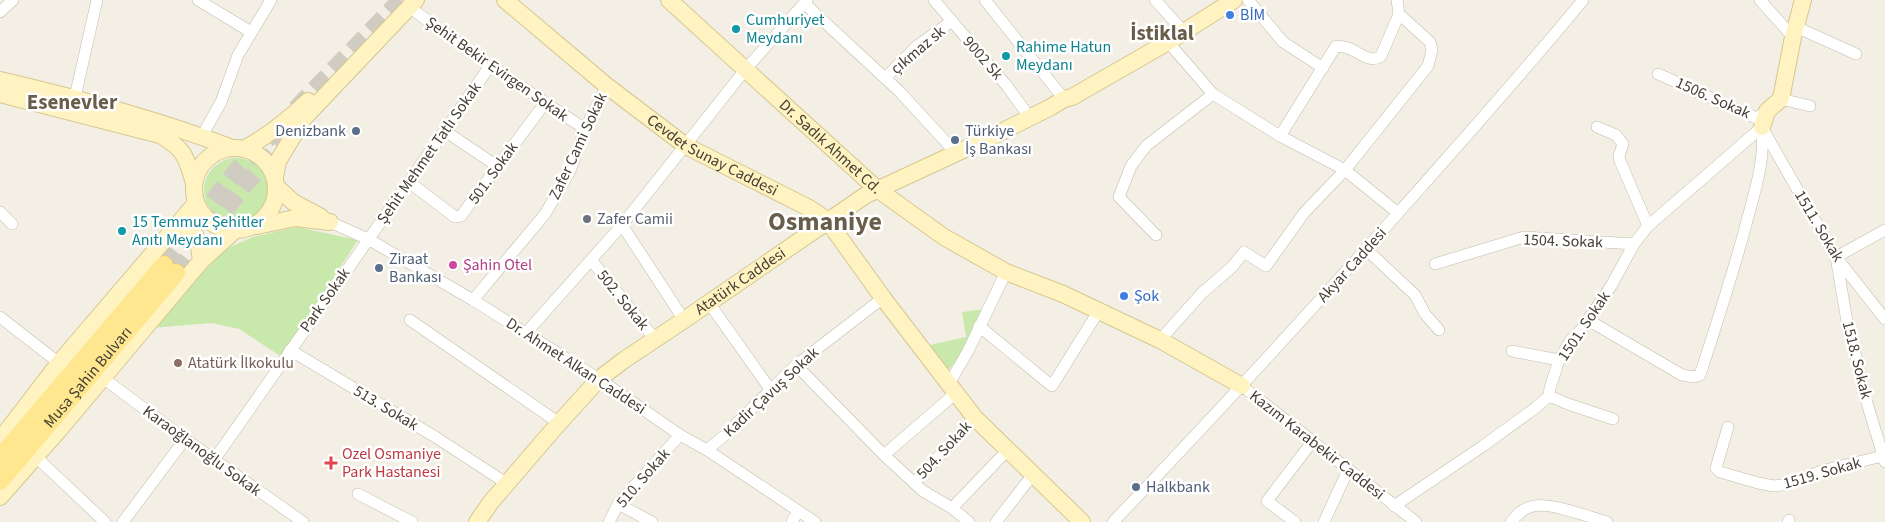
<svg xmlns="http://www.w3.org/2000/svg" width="1885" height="522" viewBox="0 0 1885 522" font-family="'Source Sans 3',sans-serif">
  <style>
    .green { fill: #c8e9ab }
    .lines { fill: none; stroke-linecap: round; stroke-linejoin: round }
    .primary-tunnel { stroke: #d0ccc1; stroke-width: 18; stroke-dasharray: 18 9; stroke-linecap: butt }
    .street-casing { stroke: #c1bba9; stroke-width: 12 }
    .secondary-casing { stroke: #d5c792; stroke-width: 18 }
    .primary-casing { stroke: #e7c75d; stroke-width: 19 }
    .street { stroke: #fff; stroke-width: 11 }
    .secondary { stroke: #fff4c1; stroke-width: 16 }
    .primary { stroke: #ffe790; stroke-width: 18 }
    .shop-dot { fill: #3f7fe0; stroke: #fff; stroke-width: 2 }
    .culture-dot { fill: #0f9aa8; stroke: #fff; stroke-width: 2 }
    .service-dot { fill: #5c6f8a; stroke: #fff; stroke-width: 2 }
    .worship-dot { fill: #6b7280; stroke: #fff; stroke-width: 2 }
    .hotel-dot { fill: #d1479c; stroke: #fff; stroke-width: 2 }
    .education-dot { fill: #8d6e63; stroke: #fff; stroke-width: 2 }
    .health-dot { fill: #e0444e; stroke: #fff; stroke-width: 2 }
    .labels { text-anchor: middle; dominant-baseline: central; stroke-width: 5; stroke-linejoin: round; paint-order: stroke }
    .shop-label { font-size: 16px; fill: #366cbe; stroke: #fff; text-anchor: start }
    .culture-label { font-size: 16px; fill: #0d838f; stroke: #fff; text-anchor: start }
    .street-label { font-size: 16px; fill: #453f34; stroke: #fff }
    .service-label { font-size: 16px; fill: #4e5e75; stroke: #fff; text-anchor: start }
    .worship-label { font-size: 16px; fill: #5b616d; stroke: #fff; text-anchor: start }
    .hotel-label { font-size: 16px; fill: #b23c85; stroke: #fff; text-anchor: start }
    .education-label { font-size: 16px; fill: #785e54; stroke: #fff; text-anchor: start }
    .health-label { font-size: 16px; fill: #be3a42; stroke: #fff; text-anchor: start }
    .district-label { font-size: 21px; font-weight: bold; fill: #685e4a; stroke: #fff }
    .town-label { font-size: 26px; font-weight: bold; fill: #685e4a; stroke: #fff }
  </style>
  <rect width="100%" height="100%" fill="#f3efe4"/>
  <!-- green -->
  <g class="green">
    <circle cx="236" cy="190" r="32"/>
    <path d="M297,227l61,13 -76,117 -43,-28 -27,-6 -62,5 71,-77 32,-14z"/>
    <path d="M985,309l-24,47 -12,13h-7l-16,-23 40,-9 -4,-25z"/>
  </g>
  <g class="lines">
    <!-- primary-tunnel -->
    <g class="primary-tunnel">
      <path d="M296,109l105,-109"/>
      <path d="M164,265l70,-91 37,-39"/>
      <path d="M176,273l69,-89 43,-45"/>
    </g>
    <defs>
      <g id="street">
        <path d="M198,0l53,32"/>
        <path d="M934,0l73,86 23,32"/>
        <path d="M985,0l79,99"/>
        <path d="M1155,0l29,32"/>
        <path d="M1248,0l35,42 40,26"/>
        <path d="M1760,0l33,37"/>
        <path d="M805,4l94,87 57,62"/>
        <path d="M409,7l81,59 95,63"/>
        <path d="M0,12l13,-12"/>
        <path d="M1796,27l60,27"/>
        <path d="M1168,42l45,52 67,42 65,34 53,43"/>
        <path d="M1658,74c33,14 65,31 99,44l10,-7"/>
        <path d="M885,78l32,-32 35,-25"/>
        <path d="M75,97l22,-97"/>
        <path d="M1781,99l29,7"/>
        <path d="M1597,127l19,8 7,9 -4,12 1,5 28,65"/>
        <path d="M445,131l52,35"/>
        <path d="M1764,131l72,126 49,62"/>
        <path d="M202,136l19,-34 17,-47 33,-55"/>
        <path d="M1280,136l56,-90c3,0 8,1 12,2 11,4 22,16 33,8l18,-42 -2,-14"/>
        <path d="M409,182l46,35 6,-1 84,-113"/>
        <path d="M0,212l12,12"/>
        <path d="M330,222l38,17 105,61 126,79 81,56 27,15 108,72"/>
        <path d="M622,225l62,95"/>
        <path d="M1885,230l-49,27 13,76 8,27 6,30 22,72"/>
        <path d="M1156,235l-37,-38 12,-31 15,-20 67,-52"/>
        <path d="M1367,250l48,45 10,19 14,16"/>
        <path d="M591,260l64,79"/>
        <path d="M1435,264l89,-27 110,7"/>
        <path d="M473,300l72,-86 25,-43 15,-42 22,-43"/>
        <path d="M709,303l61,86"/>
        <path d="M0,317l59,46"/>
        <path d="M410,320l149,103"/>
        <path d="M1588,320l94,55 12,2 6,-2c17,-52 34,-104 48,-158 8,-29 17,-59 14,-90"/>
        <path d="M979,326l73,60 46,-74"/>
        <path d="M526,333l96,-108 123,-155 62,-70"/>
        <path d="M1160,340l42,-47 30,-26 12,-15 22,14 38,-53 41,-43 83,-104 4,-16 -2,-8 -31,-28"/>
        <path d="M290,350l147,88 69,45"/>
        <path d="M1512,351l47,9"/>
        <path d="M796,365l88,90"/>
        <path d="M103,378l82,61 118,83"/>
        <path d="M949,384l19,-33 38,-79"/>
        <path d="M1242,386l174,136"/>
        <path d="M957,392l-73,63 39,36 29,17 17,14"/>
        <path d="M1549,396l19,8 45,15"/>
        <path d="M1728,427l-12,41 4,4 38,11 16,3 8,-1 43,-15 58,-14"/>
        <path d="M707,450l18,-15 71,-70 87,-67"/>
        <path d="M35,456l70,66"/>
        <path d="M214,460l276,-394"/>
        <path d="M914,483l61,-65"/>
        <path d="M358,494l54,28"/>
        <path d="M618,504l34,18"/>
        <path d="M1394,506l89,-60 51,-37 15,-13 1,-8 9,-28 11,-19 11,-11 30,-44 23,-42 14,-18 114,-99"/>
        <path d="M952,508l49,-51"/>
        <path d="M123,522l62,-83"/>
        <path d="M609,522l9,-18 62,-69"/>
        <path d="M792,522l6,-11"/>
        <path d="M996,522l31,-40"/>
        <path d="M1113,522c98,-102 193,-206 287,-311 62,-70 124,-139 183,-211"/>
        <path d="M1295,522l-28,-21 45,-59"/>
        <path d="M1324,522l24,-52"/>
        <path d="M1511,522c5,-6 11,-13 19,-15 16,-7 59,10 77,15"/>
        <path d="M1788,522l1,-2"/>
      </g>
      <g id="secondary">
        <path id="s1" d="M505,0l102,86 79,60 123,62 18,12 56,78 92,120 107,104"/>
        <path id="s2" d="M669,0l208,189 67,48 62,35 57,22 97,46 82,46"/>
        <path d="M0,80c78,18 157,39 232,68"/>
        <path d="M0,94l160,41c25,14 26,22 34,48"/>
        <path d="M1762,127l5,-16 14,-12 12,-62 10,-37"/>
        <circle cx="235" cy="189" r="41"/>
        <path d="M244,149c24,-13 45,-30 64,-48"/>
        <path d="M275,177l3,-16 26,-43 112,-118"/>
        <path d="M277,187l16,15 28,15"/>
        <path d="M257,226l38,-8 35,4"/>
        <path d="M173,231c26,-6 25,9 28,30"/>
        <path d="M0,440l59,-77 137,-160"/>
        <path d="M0,497l59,-67 142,-169 33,-30"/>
        <path id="s3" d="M477,522l14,-20 68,-79 40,-44 25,-19 60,-40 182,-125 125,-58 60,-30 13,-8 8,-2 96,-55 66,-42"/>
      </g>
      <g id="primary">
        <path d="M0,458l164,-193"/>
        <path id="s4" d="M0,481l176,-208"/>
      </g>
    </defs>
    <!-- street casing -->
    <use href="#street" class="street-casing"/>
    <!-- secondary casing -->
    <use href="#secondary" class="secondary-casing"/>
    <!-- primary casing -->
    <use href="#primary" class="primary-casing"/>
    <!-- street -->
    <use href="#street" class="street"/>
    <!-- secondary -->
    <use href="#secondary" class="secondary"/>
    <!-- primary -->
    <use href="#primary" class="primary"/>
  </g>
  <!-- markers -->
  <g class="shop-dot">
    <circle cx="1230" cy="15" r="5"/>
    <circle cx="1124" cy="296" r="5"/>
  </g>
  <g class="culture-dot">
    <circle cx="736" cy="29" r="5"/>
    <circle cx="1006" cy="56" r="5"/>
    <circle cx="122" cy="231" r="5"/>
  </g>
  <g class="service-dot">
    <circle cx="356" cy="131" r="5"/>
    <circle cx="955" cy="140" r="5"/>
    <circle cx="379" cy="268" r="5"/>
    <circle cx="1136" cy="487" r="5"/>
  </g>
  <circle class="worship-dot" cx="587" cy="219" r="5"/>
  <circle class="hotel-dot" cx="453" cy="265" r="5"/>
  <circle class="education-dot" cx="178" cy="363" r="5"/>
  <path class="health-dot" d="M328.5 455.5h5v5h5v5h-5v5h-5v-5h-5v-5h5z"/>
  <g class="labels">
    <!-- shop labels -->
    <g class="shop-label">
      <text x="1240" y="15">BİM</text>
      <text x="1134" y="296">Şok</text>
    </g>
    <!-- culture labels -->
    <g class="culture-label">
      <text x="746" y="20">Cumhuriyet<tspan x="746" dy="18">Meydanı</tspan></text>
      <text x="1016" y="47">Rahime Hatun<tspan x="1016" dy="18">Meydanı</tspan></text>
      <text x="132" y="222">15 Temmuz Şehitler<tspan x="132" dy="18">Anıtı Meydanı</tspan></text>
    </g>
    <!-- street labels -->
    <g class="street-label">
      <text transform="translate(918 50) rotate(-40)">çıkmaz sk</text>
      <text transform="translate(983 58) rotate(49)">9002 Sk</text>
      <text transform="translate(497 69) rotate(35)">Şehit Bekir Evirgen Sokak</text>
      <text transform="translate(1713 98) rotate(24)">1506. Sokak</text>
      <text transform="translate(578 146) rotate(-65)">Zafer Cami Sokak</text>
      <text stroke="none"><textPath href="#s2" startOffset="218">Dr. Sadık Ahmet Cd.</textPath></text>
      <text transform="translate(429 153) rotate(-55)">Şehit Mehmet Tatlı Sokak</text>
      <text stroke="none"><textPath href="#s1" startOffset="260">Cevdet Sunay Caddesi</textPath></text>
      <text transform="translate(493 173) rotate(-54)">501. Sokak</text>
      <text transform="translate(1819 226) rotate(59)">1511. Sokak</text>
      <text transform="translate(1563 241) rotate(2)">1504. Sokak</text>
      <text transform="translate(1352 265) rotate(-48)">Akyar Caddesi</text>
      <text stroke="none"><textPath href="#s3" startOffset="360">Atatürk Caddesi</textPath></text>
      <text transform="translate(325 300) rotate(-55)">Park Sokak</text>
      <text transform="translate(623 300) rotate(51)">502. Sokak</text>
      <text transform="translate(1584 326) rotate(-56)">1501. Sokak</text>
      <text transform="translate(1857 360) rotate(76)">1518. Sokak</text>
      <text transform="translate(576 366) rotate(33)">Dr. Ahmet Alkan Caddesi</text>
      <text stroke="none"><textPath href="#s4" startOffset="136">Musa Şahin Bulvarı</textPath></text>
      <text transform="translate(771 392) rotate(-43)">Kadir Çavuş Sokak</text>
      <text transform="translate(386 408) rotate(31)">513. Sokak</text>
      <text transform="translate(1317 445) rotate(38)">Kazım Karabekir Caddesi</text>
      <text transform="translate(944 450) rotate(-47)">504. Sokak</text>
      <text transform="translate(202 451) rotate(36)">Karaoğlanoğlu Sokak</text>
      <text transform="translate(1822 473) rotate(-16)">1519. Sokak</text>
      <text transform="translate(643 478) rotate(-49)">510. Sokak</text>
    </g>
    <!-- service labels -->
    <g class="service-label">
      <text x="346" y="131" text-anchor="end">Denizbank</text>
      <text x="965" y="131">Türkiye<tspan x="965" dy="18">İş Bankası</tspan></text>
      <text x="389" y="259">Ziraat<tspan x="389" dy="18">Bankası</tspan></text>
      <text x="1146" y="487">Halkbank</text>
    </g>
    <!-- worship labels -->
    <g class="worship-label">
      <text x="597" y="219">Zafer Camii</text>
    </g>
    <!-- hotel labels -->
    <g class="hotel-label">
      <text x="463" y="265">Şahin Otel</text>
    </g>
    <!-- education labels -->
    <g class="education-label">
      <text x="188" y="363">Atatürk İlkokulu</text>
    </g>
    <!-- health labels -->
    <g class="health-label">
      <text x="342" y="454">Ozel Osmaniye<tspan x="342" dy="18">Park Hastanesi</tspan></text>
    </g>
    <!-- district labels -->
    <g class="district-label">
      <text x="1162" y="33">İstiklal</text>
      <text x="72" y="102">Esenevler</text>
    </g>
    <!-- town labels -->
    <g class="town-label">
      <text x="825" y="221">Osmaniye</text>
    </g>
  </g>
</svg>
